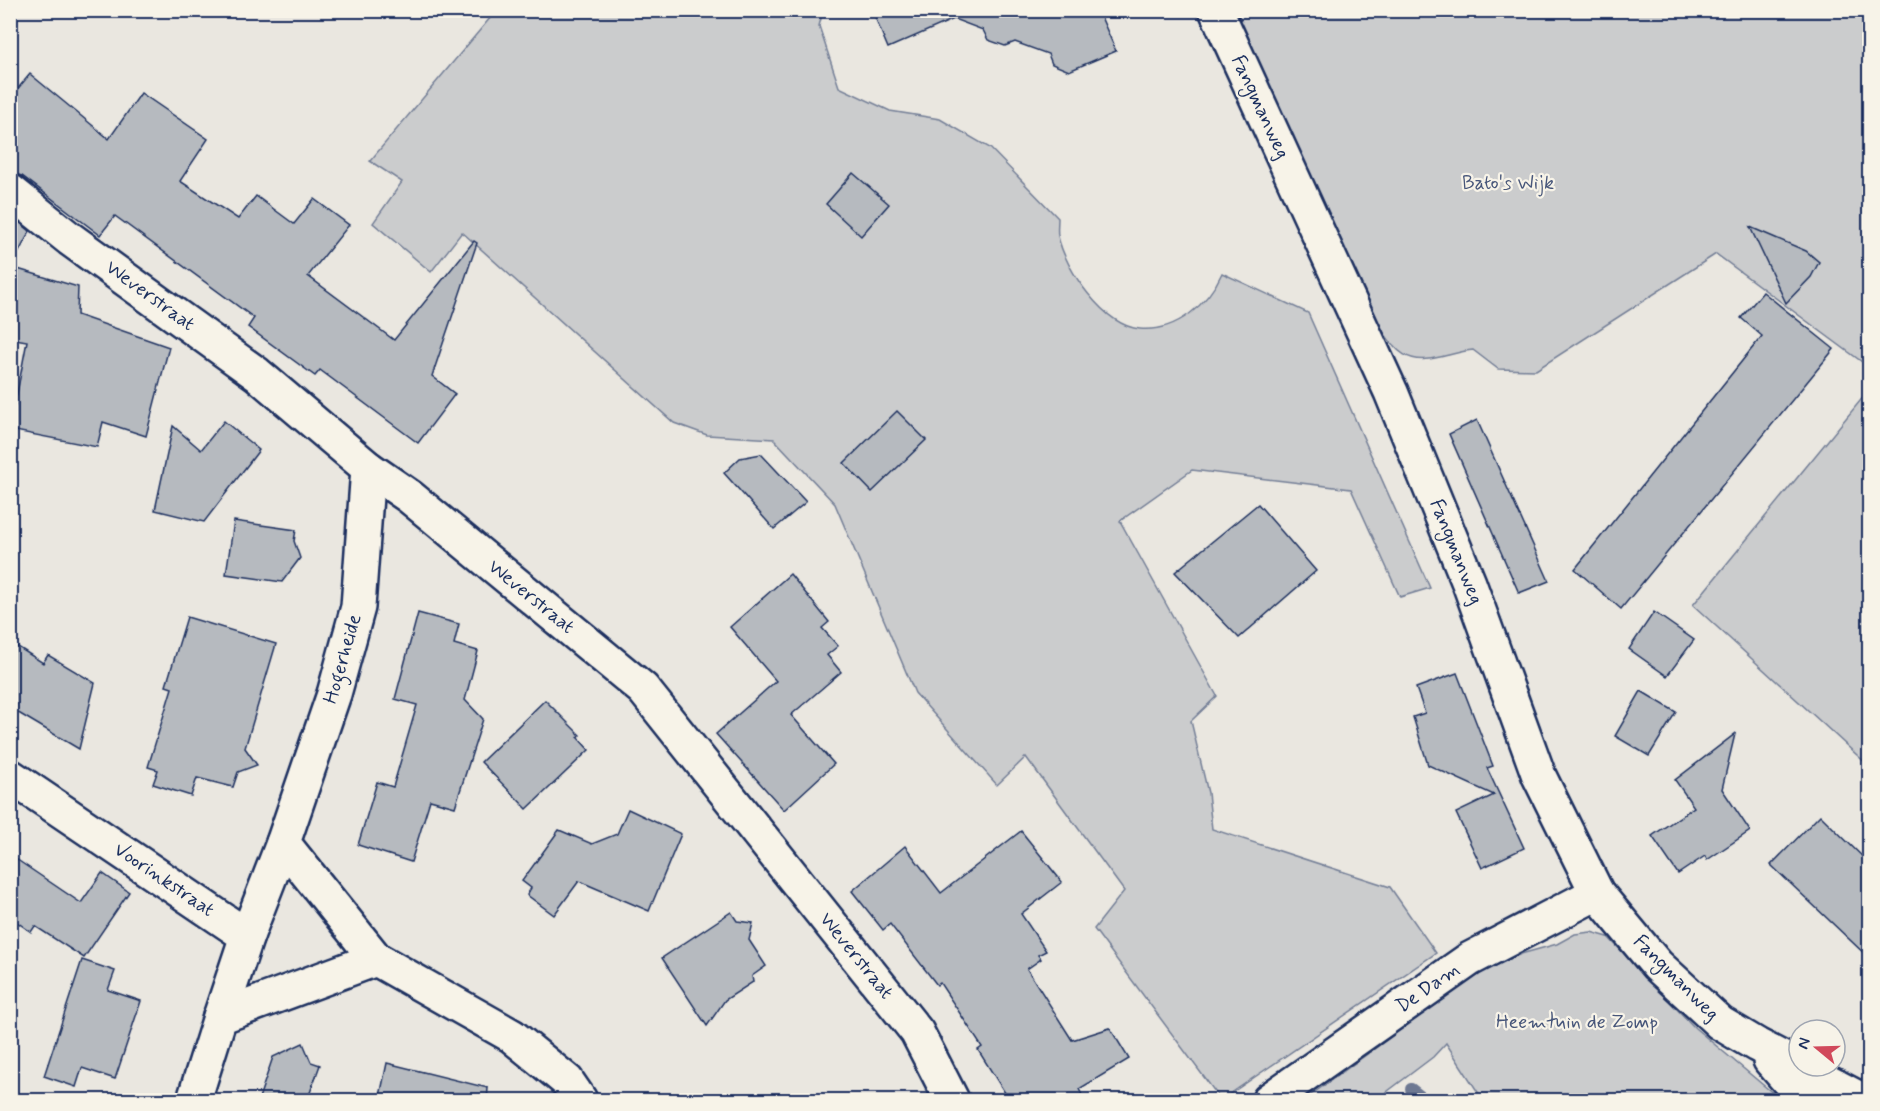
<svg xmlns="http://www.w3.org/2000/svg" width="1880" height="1111" viewBox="0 0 1880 1111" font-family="Mynerve,sans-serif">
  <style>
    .green { fill: #cbcccd; stroke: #737e96; stroke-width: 1.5 }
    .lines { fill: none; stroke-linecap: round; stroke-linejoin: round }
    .stream { stroke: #6d7892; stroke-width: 12 }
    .building { fill: #b6babf; stroke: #1b2f5e; stroke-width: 1.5 }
    .street-casing { stroke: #1b2f5e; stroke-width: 38 }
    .street { stroke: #f7f3e8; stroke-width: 33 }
    .labels { text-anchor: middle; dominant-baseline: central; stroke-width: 4.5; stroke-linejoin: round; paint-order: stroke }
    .street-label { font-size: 20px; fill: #1b2f5e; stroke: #f7f3e8 }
    .park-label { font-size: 20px; fill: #47567a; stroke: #f7f3e8 }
  </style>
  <rect width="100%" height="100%" fill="#eae7e0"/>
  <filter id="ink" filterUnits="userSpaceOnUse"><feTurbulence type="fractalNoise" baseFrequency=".0167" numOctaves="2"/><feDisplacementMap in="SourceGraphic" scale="12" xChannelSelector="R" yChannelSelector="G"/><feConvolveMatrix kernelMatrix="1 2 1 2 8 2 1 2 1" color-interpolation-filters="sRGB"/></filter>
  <g filter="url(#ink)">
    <!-- green -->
    <g class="green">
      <path d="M496,11h327l-4,15 20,61 51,24 50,8 50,29 68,70c0,5 -1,12 0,18 7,33 46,90 82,93 37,3 68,-25 82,-56l86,40 122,275 -30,9 -49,-108 -159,-19 -72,51 97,175 -26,25 17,72 4,36 178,58 46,66 -215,147 -127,-171 30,-38 -98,-134 -29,28 -82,-92 -80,-189 -61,-65 -67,-4 -33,-12 -212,-191 -31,40 -58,-49 29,-41 -32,-21z"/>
      <path d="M1231,11h638v356l-153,-113 -180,116 -38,-1 -25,-19c-12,1 -22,5 -33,7 -38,10 -46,-11 -66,-38z"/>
      <path d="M1869,390v376l-176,-161z"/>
      <path d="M1591,932l17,5 87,91 86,72h-298l-37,-57 -13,14 -57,43h-72l157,-114 28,-18 32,-14 36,-10 18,-10z"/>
    </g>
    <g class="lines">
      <!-- stream -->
      <path class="stream" d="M1411,1089l14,11"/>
    </g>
    <!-- building -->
    <g class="building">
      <path d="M872,10h226l18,41 -47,20 -17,-7 -4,-10 -33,-12 -10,4 -17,-6 -5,-10 -29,-11 -66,29z"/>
      <path d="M30,74l79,65 32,-46 67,46 -28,42 58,38 18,-23 38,28 20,-25 35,26 -41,51 86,64 80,-99 3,2 -45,133 23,18 -37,49 -98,-73 -5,6 -67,-49 6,-9 -139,-102 -15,19 -78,-59 -12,-3v-75z"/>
      <path d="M853,173l36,31 -28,32 -35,-32z"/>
      <path d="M10,215l20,16 -19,36 67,20 -1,28 92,32 -23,89 -43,-14 -6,25 -87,-17 17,-89 -17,-3z"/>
      <path d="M1750,227l56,24 13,11 -8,15 -25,26z"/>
      <path d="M1763,292l71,57 -213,260 -46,-40 187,-233 -21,-18z"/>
      <path d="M897,411l29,29 -54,52 -28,-29z"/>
      <path d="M1477,420l72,161 -30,12 -70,-159z"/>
      <path d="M224,421l35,29 -55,72 -49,-12 18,-84 28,24z"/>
      <path d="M761,454l45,48 -32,27 -50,-56 16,-15z"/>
      <path d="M1258,504l58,67 -77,67 -64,-66z"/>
      <path d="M234,521l62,9 -2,11 6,17 -18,24 -56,-8z"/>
      <path d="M790,574l39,48 -7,6 16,18 -11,9 14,17 -50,43 43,49 -50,46 -68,-76 60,-53 -46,-54z"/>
      <path d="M1654,612l40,28 -27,36 -38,-27z"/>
      <path d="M418,613l41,11 -5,20 24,7 -13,49 18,19 -28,88 -25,-7 -19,62 -53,-17 19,-63 16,5 24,-82 -22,-6z"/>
      <path d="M187,617l89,27 -31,104 12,17 -19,7 -5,15 -36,-9 -6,18 -38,-12 5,-14 -10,-3 24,-79 -6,-2z"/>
      <path d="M10,642l33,21 5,-8 47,28 -16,66 -69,-41z"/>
      <path d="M1457,673l36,93 -6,2 37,80 -42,20 -26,-55 38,-18 -66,-30 -15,-48 12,-4 -9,-25z"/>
      <path d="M1641,691l35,21 -27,44 -34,-20z"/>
      <path d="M545,700l35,35 -2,3 11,12 -62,59 -46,-47z"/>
      <path d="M1735,734l-13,55 28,42 -43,29 -2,-4 -27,18 -26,-38 42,-29 -19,-27z"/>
      <path d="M628,809l53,25 -32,77 -70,-30 -25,34 -27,-20 4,-7 -9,-7 37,-51 33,14 25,-10z"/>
      <path d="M1820,815l49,48v95l-98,-93z"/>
      <path d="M1021,831l41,51 -41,32 25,37 -8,4 3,4 -14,10 45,71 38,-12 19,31 -50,30 6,12h-75l-32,-51 4,-3 -42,-64 -3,2 -47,-61 -7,6 -31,-39 53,-45 36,47z"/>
      <path d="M10,855l71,48 21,-30 27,19 -45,66 -49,-32 -4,6 -21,-15z"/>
      <path d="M731,912l6,9 16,2 -4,17 17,26 -14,10 1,6 -28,18 -18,26 -45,-68z"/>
      <path d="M82,960l33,11 -7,19 33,11 -26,78 -33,-11 -6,19 -32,-11z"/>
      <path d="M303,1043l8,19 9,3 -13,36h-49l15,-44z"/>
      <path d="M387,1063l101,25 -1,13h-108z"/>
    </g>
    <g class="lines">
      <defs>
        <g id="street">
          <path d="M1216,10l175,382 78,191 70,193 58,117 60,72 63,58 37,22 105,55"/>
          <path d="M10,191l60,48 187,135 111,94 42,29 233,192 274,343 35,68"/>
          <path d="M368,468l-10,139 -24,87 -51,149 93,116 136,77 55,45 13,19"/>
          <path d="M10,776l237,160 -27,81"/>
          <path d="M247,936l36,-93"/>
          <path d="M1770,1060l35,40"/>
          <path d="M194,1100l26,-83 156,-58"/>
          <path d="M1269,1100l201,-141 127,-66"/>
        </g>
      </defs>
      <!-- street casing -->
      <use href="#street" class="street-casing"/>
      <!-- street -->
      <use href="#street" class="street"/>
    </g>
  </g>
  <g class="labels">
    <!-- street labels -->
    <g class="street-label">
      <text transform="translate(1260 107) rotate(65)">Fangmanweg</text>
      <text transform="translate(150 296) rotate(36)">Weverstraat</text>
      <text transform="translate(1456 552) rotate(68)">Fangmanweg</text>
      <text transform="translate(531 597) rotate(39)">Weverstraat</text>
      <text transform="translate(343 659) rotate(-74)">Hogerheide</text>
      <text transform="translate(164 880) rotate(34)">Voorinkstraat</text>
      <text transform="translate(856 956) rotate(51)">Weverstraat</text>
      <text transform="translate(1676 978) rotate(45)">Fangmanweg</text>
      <text transform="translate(1428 988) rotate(-35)">De Dam</text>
    </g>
    <!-- park labels -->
    <g class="park-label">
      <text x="1508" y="183">Bato's Wijk</text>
      <text x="1577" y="1022">Heemtuin de Zomp</text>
    </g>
  </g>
  <!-- margin -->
  <rect width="1880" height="1111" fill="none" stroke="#f7f3e8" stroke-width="36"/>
  <rect x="18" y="18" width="1844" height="1075" fill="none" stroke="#1b2f5e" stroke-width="2" filter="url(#ink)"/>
  <!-- north arrow -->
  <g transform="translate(1817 1048) rotate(289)"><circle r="28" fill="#f7f3e8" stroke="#9fa5b1" stroke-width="1.5"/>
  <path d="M0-4.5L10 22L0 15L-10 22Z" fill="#d1495b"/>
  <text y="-9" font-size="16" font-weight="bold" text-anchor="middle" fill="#1b2f5e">N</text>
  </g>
</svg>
